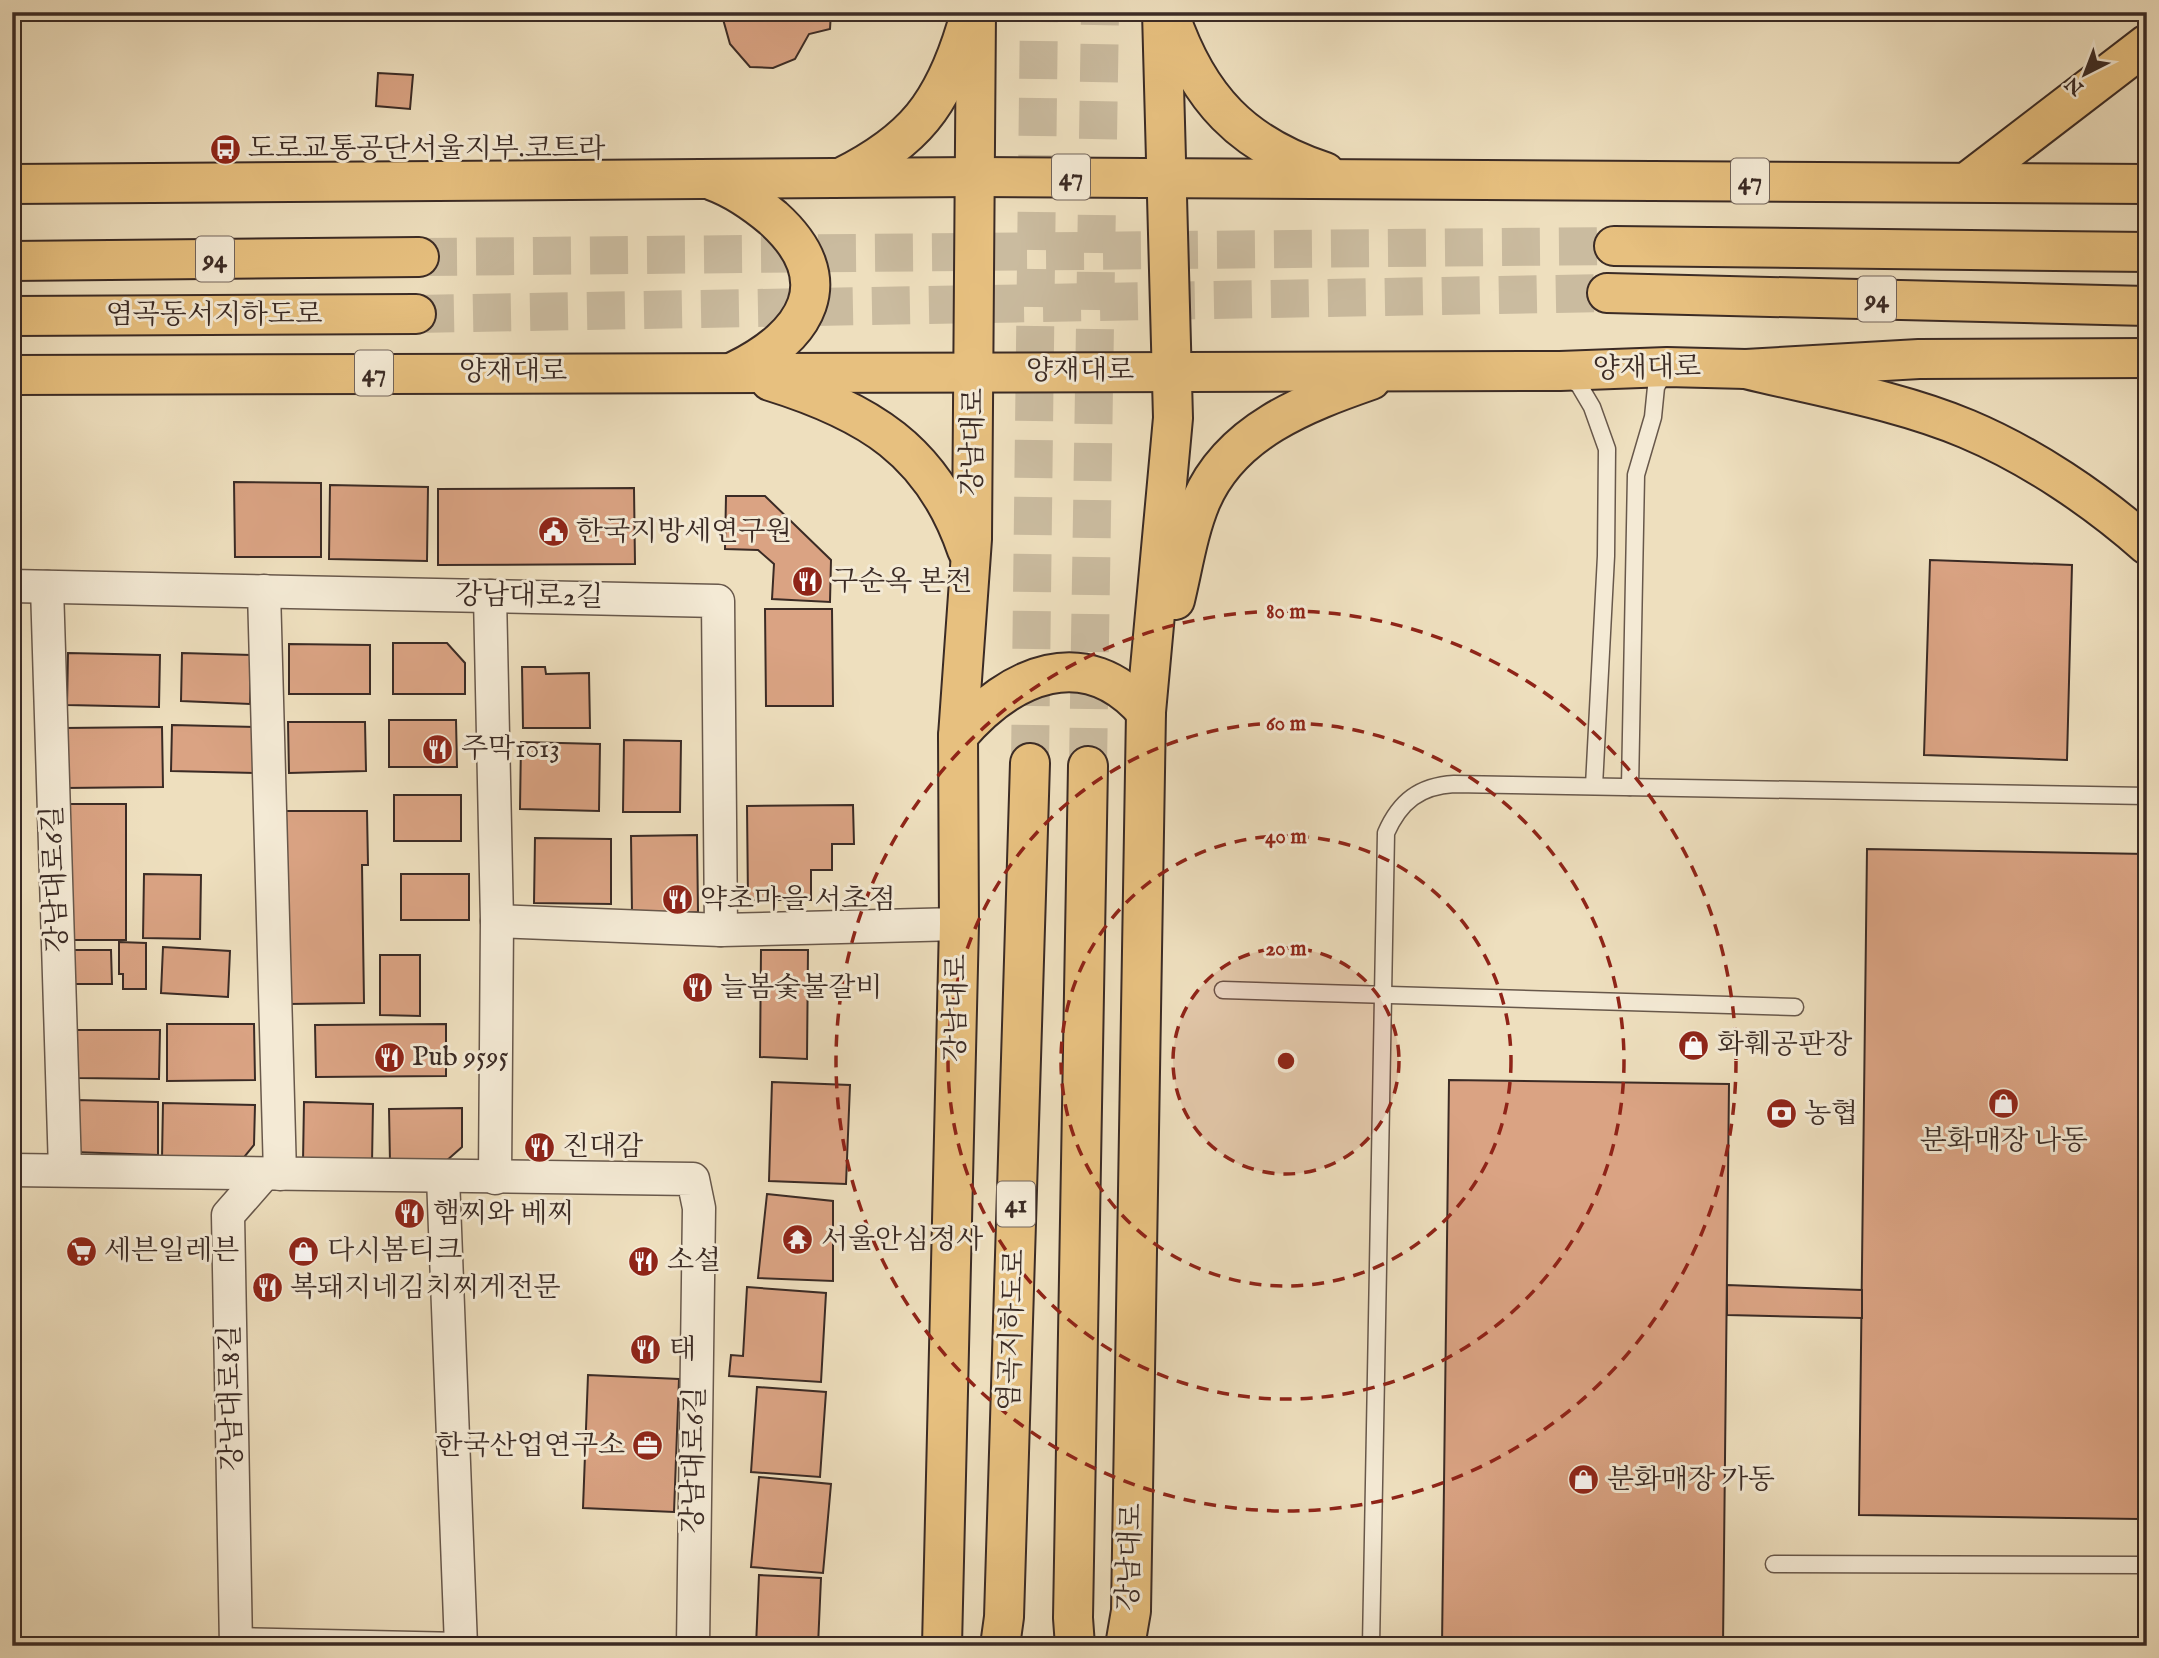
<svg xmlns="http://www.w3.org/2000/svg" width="2159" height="1658" viewBox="0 0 2159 1658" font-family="'IM FELL English','Noto Serif KR',serif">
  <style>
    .building { fill: #daa383; stroke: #3b2b25; stroke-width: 2 }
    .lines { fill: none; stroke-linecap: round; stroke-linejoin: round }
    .primary-tunnel { stroke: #cabb9f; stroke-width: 38; stroke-dasharray: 38 19; stroke-linecap: butt }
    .highway-tunnel { stroke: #cabb9f; stroke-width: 38; stroke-dasharray: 38 19; stroke-linecap: butt }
    .lane-casing { stroke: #68584b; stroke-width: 19 }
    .street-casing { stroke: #68584b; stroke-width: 35 }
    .primary-casing { stroke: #3b2b25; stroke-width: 42 }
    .highway-casing { stroke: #3b2b25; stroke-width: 42 }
    .lane { stroke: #f4ead5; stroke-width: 16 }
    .street { stroke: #f4ead5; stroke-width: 32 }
    .primary { stroke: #e7c07f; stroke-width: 38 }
    .highway { stroke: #e7c07f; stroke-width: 38 }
    .ring { fill: none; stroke: #8f2418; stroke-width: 3.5; stroke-dasharray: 12 9 }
    .labels { text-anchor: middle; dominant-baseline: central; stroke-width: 6; stroke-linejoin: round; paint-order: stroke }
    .shield { fill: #f4ead5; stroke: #72645a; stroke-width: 2 }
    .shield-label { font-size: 26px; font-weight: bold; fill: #3b2b25 }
    .poi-label { font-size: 28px; fill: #3b2b25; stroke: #f4ead5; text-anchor: start }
    .street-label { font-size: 28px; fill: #3b2b25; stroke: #f4ead5 }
    .centre { fill: #8f2418; stroke: #f4ead5; stroke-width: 3.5 }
    .ring-label { font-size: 21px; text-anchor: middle; font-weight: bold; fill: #8f2418; stroke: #f4ead5; stroke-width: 6; stroke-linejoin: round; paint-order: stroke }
  </style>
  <rect width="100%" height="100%" fill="#eedfbe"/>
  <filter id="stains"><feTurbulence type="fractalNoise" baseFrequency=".00286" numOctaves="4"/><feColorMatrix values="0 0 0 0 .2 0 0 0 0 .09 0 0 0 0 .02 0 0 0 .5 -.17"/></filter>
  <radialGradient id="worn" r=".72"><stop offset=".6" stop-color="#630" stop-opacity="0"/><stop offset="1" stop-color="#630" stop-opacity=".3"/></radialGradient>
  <!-- building -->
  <g class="building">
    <path d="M721,12h110l-1,17 -21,5 -14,25 -22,9 -23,-1 -20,-23z"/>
    <path d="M378,73l35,2 -3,34 -34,-3z"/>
    <path d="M234,482l87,1v74h-86z"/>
    <path d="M330,485l98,2 -1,74 -98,-2z"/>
    <path d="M634,488l1,76 -197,1v-76z"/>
    <path d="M726,496h39l66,64 -1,42 -58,-3 2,-35 -16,-14 -33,-1z"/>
    <path d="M1930,560l142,5 -5,195 -143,-5z"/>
    <path d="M765,609h67l1,97h-67z"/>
    <path d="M393,643h54l18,20v31h-72z"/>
    <path d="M289,644l81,1v49h-81z"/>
    <path d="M68,653l92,2 -1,52 -92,-2z"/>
    <path d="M182,653l69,2 -1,49 -69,-3z"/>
    <path d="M522,667h23l1,7 43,-1 1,55h-67z"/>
    <path d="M389,720h67l1,47h-68z"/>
    <path d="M288,722h77l1,49 -77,2z"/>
    <path d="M172,725l84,2 -1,46 -84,-2z"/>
    <path d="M162,727l1,60 -99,1 -1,-60z"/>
    <path d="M624,740l57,1 -1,71h-57z"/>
    <path d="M521,742l79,2 -1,67 -79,-2z"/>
    <rect x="394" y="795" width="67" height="46"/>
    <rect x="62" y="804" width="64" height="136"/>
    <path d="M853,805l1,39h-22v26h-21v30h-63l-1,-94z"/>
    <path d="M286,811h81l1,54h-6l2,138 -76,1z"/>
    <path d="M697,835l1,77 -66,1 -1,-77z"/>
    <path d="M535,838l76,1v65l-77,-1z"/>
    <path d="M1867,849l280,5 -8,665 -280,-4z"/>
    <path d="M144,874l57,1 -1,64 -57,-1z"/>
    <rect x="401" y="874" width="68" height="46"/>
    <path d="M119,942l27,1v46h-23v-15h-4z"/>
    <path d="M163,947l67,4 -2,46 -67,-4z"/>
    <path d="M64,950h47l1,34h-48z"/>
    <path d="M761,950h47l-1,109 -47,-2z"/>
    <path d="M380,955h40v61l-40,-1z"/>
    <path d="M167,1024h87l1,56 -88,1z"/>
    <path d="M446,1024v52l-130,1 -1,-52z"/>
    <path d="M77,1030h83l-1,49 -82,-1z"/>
    <path d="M1449,1080l280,4 -6,562h-281z"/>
    <path d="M772,1082l78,3 -4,99 -77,-3z"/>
    <path d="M75,1100l83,2v53l-84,-3z"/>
    <path d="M304,1102l69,2 -1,60 -69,-2z"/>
    <path d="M163,1103l92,2 -1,40 -13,16 -79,-2z"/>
    <path d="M462,1108v39l-17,15h-55l-1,-53z"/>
    <path d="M767,1194l66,7v80l-75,-3z"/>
    <path d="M1727,1285l135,5v28l-135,-3z"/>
    <path d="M747,1287l79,6 -5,89 -92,-6 2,-21 12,1z"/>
    <path d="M588,1375l91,4 -5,133 -91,-4z"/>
    <path d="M757,1387l69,5 -6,85 -69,-5z"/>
    <path d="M759,1477l72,7 -8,89 -72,-6z"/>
    <path d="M759,1575l62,3 -3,68h-62z"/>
  </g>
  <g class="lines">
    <!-- primary-tunnel -->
    <g class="primary-tunnel">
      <path d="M1030,763l9,-751"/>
      <path d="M1088,766l12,-754"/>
    </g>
    <!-- highway-tunnel -->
    <g class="highway-tunnel">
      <path d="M419,257l1195,-11"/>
      <path d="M416,314l1191,-21"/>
    </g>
    <defs>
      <g id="lane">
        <path d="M1568,377l11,8 13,22 15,42 -1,107 -12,230"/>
        <path d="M1630,787l6,-312 17,-58 3,-30 11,-19"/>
        <path d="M1223,990l572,17"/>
        <path d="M1774,1564l373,1"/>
        <path d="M236,1636l225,5"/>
        <path d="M1371,1646l15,-813c14,-32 34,-47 68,-49l693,12"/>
      </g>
      <g id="street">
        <path d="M12,586l706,15 3,329"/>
        <path d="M47,587l18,583"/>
        <path d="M264,591l16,583"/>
        <path d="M490,596l7,325 -2,257"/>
        <path d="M497,921l224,9 238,-6"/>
        <path d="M12,1170l681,9 6,29 -6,438"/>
        <path d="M443,1177l18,469"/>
        <path d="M236,1646l-8,-431 36,-41"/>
      </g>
      <g id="primary">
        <path d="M1170,16c28,82 72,129 155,156"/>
        <path d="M842,177c72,-36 101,-73 124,-149"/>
        <path d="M713,181c22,8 42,22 60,37 69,62 34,118 -38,153"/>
        <path d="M12,184l964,-7 1171,7"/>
        <path d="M12,375l1548,-4 107,-4 79,2 173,-10 228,-1"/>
        <path d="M770,381c97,30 163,69 197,169"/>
        <path d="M1175,600c8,-33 13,-68 26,-99 30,-70 104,-98 170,-121"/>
        <path d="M958,736c52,-61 127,-95 188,-24"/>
        <path d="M942,1646l17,-722 -1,-188 14,-197 4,-527"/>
        <path d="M1000,1646l4,-29 26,-854"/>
        <path d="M1075,1646l-2,-28 15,-852"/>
        <path d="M1125,1646l6,-35 15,-899 27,-294 -11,-406"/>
      </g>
      <g id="highway">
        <path d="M1967,182l180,-138"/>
        <path d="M1614,246l533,6"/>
        <path d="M12,261l407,-4"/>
        <path d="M1607,293l540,13"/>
        <path d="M12,316l404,-2"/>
        <path d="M1746,369c73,18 152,31 221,60 64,27 128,70 180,116"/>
      </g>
    </defs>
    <!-- lane casing -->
    <use href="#lane" class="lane-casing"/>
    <!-- street casing -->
    <use href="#street" class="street-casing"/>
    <!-- primary casing -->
    <use href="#primary" class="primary-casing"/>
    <!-- highway casing -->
    <use href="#highway" class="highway-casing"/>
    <!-- lane -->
    <use href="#lane" class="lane"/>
    <!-- street -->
    <use href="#street" class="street"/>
    <!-- primary -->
    <use href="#primary" class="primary"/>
    <!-- highway -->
    <use href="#highway" class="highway"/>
  </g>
  <!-- distance rings -->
  <circle cx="1286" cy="1061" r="113" fill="#8f2418" fill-opacity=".12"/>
  <g class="ring">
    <circle cx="1286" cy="1061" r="113"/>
    <circle cx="1286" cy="1061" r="225"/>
    <circle cx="1286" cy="1061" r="338"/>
    <circle cx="1286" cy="1061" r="450"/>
  </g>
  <!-- icons -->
  <defs>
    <symbol id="bus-disc" viewBox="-11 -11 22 22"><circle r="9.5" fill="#8f2418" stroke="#f4ead5"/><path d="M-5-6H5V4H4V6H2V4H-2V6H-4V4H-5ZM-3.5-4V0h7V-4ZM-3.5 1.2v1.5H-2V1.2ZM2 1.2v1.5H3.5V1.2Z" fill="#fff"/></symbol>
    <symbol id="civic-disc" viewBox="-11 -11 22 22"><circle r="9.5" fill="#8f2418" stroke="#f4ead5"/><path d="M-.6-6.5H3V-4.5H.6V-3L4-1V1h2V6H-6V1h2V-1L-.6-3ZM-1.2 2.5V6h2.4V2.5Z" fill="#fff"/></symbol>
    <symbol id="restaurant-disc" viewBox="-11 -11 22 22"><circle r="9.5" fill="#8f2418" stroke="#f4ead5"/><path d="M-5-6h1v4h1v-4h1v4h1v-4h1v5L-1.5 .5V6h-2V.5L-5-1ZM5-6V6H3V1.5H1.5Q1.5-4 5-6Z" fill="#fff"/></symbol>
    <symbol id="shop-disc" viewBox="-11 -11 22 22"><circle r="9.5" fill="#8f2418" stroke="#f4ead5"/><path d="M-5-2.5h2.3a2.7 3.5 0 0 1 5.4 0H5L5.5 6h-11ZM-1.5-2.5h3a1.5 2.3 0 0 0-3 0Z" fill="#fff"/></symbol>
    <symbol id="bank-disc" viewBox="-11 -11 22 22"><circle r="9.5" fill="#8f2418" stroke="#f4ead5"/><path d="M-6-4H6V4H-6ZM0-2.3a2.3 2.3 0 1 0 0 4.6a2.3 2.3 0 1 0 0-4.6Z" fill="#fff"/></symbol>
    <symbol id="temple-disc" viewBox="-11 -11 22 22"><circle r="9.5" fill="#8f2418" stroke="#f4ead5"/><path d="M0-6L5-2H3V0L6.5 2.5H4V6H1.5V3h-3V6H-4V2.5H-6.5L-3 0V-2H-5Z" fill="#fff"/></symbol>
    <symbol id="supermarket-disc" viewBox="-11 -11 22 22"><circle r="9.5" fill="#8f2418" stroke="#f4ead5"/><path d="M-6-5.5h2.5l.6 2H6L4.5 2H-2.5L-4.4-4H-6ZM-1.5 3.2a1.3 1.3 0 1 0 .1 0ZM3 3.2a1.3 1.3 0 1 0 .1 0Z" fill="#fff"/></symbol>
    <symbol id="office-disc" viewBox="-11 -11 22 22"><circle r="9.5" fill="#8f2418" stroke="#f4ead5"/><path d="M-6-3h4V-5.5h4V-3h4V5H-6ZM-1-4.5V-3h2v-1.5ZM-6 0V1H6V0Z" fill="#fff"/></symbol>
  </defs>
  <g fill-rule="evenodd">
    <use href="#bus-disc" x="208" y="132" width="35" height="35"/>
    <use href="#civic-disc" x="536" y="514" width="35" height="35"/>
    <use href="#restaurant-disc" x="790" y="564" width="35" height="35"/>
    <use href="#restaurant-disc" x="420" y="732" width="35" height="35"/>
    <use href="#restaurant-disc" x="660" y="882" width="35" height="35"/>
    <use href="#restaurant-disc" x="680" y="970" width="35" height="35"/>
    <use href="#shop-disc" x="1676" y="1028" width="35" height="35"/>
    <use href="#restaurant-disc" x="372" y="1040" width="35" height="35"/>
    <use href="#shop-disc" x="1986" y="1086" width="35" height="35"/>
    <use href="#bank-disc" x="1764" y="1096" width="35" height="35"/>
    <use href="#restaurant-disc" x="522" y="1130" width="35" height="35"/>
    <use href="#restaurant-disc" x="392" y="1196" width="35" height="35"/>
    <use href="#temple-disc" x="780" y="1222" width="35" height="35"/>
    <use href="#supermarket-disc" x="64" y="1234" width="35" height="35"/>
    <use href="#shop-disc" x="286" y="1234" width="35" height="35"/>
    <use href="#restaurant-disc" x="626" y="1244" width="35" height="35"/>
    <use href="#restaurant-disc" x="250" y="1270" width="35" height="35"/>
    <use href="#restaurant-disc" x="628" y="1332" width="35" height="35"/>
    <use href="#office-disc" x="630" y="1428" width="35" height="35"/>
    <use href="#shop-disc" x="1566" y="1462" width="35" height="35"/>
  </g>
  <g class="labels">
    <!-- shield labels -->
    <g class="shield">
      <rect x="1052" y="154.5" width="38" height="45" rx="5"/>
      <rect x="1731" y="158.5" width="38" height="45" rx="5"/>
      <rect x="196" y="236.5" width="38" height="45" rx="5"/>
      <rect x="1858" y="276.5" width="38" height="45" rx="5"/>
      <rect x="355" y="350.5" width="38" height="45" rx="5"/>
      <rect x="997" y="1181.5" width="38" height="45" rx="5"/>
    </g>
    <g class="shield-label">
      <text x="1071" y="177">47</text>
      <text x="1750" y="181">47</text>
      <text x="215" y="259">94</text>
      <text x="1877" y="299">94</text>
      <text x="374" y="373">47</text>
      <text x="1016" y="1204">41</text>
    </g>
    <!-- poi labels -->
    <g class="poi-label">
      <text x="248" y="149">도로교통공단서울지부.코트라</text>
      <text x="576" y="532">한국지방세연구원</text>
      <text x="831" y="582">구순옥 본전</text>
      <text x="461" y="749">주막1013</text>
      <text x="700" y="900">약초마을 서초점</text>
      <text x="720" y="988">늘봄숯불갈비</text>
      <text x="1717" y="1045">화훼공판장</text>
      <text x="412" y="1057">Pub 9595</text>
      <text x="1804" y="1114">농협</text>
      <text x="2004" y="1141" text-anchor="middle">분화매장 나동</text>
      <text x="562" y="1147">진대감</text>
      <text x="433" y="1214">햄찌와 베찌</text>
      <text x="821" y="1240">서울안심정사</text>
      <text x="104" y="1251">세븐일레븐</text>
      <text x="327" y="1251">다시봄티크</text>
      <text x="667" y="1261">소설</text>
      <text x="290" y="1288">복돼지네김치찌게전문</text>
      <text x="669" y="1350">태</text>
      <text x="625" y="1446" text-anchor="end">한국산업연구소</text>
      <text x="1607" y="1480">분화매장 가동</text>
    </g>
    <!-- street labels -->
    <g class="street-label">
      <text x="214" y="315">염곡동서지하도로</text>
      <text transform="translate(1647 369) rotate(-1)">양재대로</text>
      <text x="1080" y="371">양재대로</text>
      <text x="513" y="372">양재대로</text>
      <text transform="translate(974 442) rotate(-89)">강남대로</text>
      <text transform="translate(529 597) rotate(1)">강남대로2길</text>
      <text transform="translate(56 879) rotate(-92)">강남대로6길</text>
      <text transform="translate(957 1008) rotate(-89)">강남대로</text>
      <text transform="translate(1013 1330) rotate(-88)">염곡지하도로</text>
      <text transform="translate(232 1398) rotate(-91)">강남대로8길</text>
      <text transform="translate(695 1460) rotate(-89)">강남대로6길</text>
      <text transform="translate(1131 1557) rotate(-88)">강남대로</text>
    </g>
  </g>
  <circle cx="1286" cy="1061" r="10" class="centre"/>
  <g class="ring-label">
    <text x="1286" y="618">80 m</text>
    <text x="1286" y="730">60 m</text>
    <text x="1286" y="843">40 m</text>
    <text x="1286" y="955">20 m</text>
  </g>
  <!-- margin -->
  <rect width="2159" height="1658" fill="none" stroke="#eedfbe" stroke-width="42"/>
  <rect x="14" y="14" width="2131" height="1630" fill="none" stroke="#3b2b25" stroke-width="3.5"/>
  <rect x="21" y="21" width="2117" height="1616" fill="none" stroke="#3b2b25" stroke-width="2"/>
  <!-- north arrow -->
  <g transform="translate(2085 74) rotate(222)" stroke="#f4ead5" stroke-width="5" paint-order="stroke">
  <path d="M0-5L12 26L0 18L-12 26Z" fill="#3b2b25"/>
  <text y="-10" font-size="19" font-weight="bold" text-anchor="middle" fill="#3b2b25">N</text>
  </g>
  <rect width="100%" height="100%" filter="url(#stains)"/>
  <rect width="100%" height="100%" fill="url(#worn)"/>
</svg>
